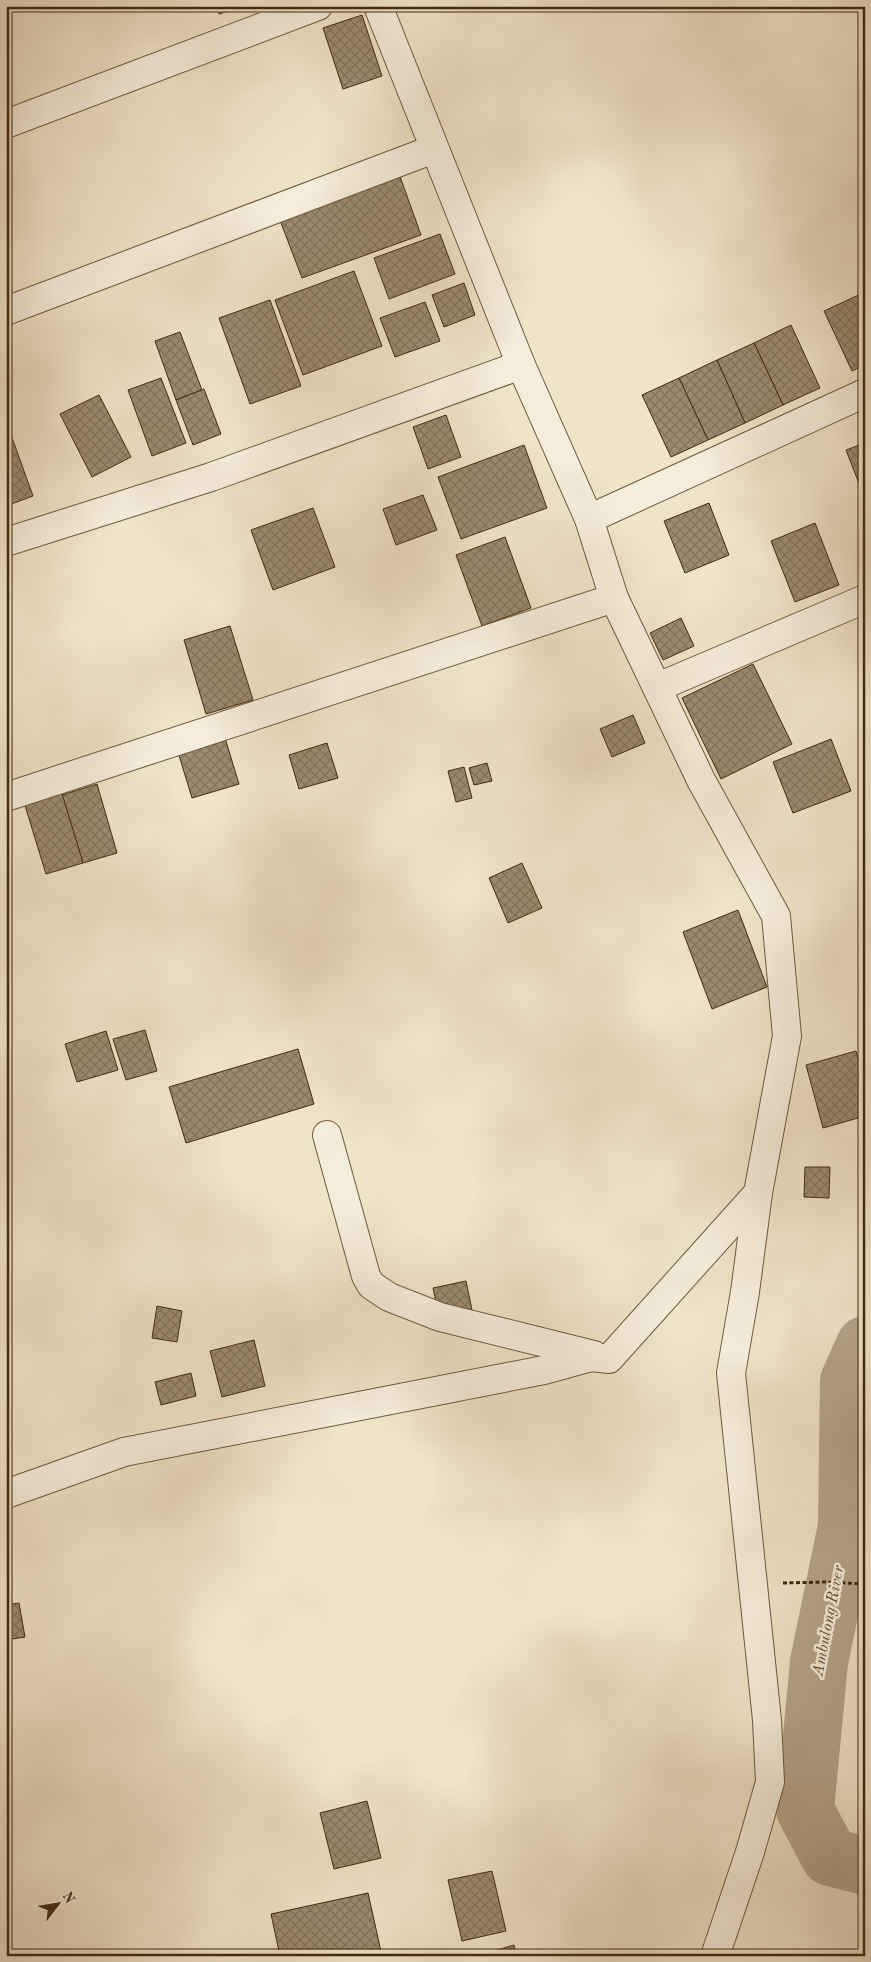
<svg xmlns="http://www.w3.org/2000/svg" width="871" height="1962" viewBox="0 0 871 1962" font-family="'Old Standard TT',serif">
  <style>
    .lines { fill: none; stroke-linecap: round; stroke-linejoin: round }
    .river { stroke: #b4a48a; stroke-width: 58 }
    .building { fill: url(#building-cross-hatch); stroke: #412b11 }
    .minor-casing { stroke: #6c593f; stroke-width: 30 }
    .path { stroke: #412b11; stroke-width: 3; stroke-dasharray: 4 2.5; stroke-linecap: butt }
    .minor { stroke: #f5eddb; stroke-width: 28 }
    .labels { text-anchor: middle; dominant-baseline: central; stroke-width: 5; stroke-linejoin: round; paint-order: stroke }
    .water-label { font-size: 16px; font-style: italic; fill: #644f35; stroke: #f5eddb }
  </style>
  <defs>
    <pattern id="building-cross-hatch" width="8" height="8" patternUnits="userSpaceOnUse" patternTransform="scale(1.25)"><rect width="8" height="8" fill="#9b8b70"/><path d="M0 0l8 8M0 8l8-8" fill="none" stroke="#80725b"/></pattern>
  </defs>
  <rect width="100%" height="100%" fill="#efe3c8"/>
  <filter id="stains"><feTurbulence type="fractalNoise" baseFrequency=".004" numOctaves="4"/><feColorMatrix values="0 0 0 0 .2 0 0 0 0 .09 0 0 0 0 .02 0 0 0 .5 -.17"/></filter>
  <radialGradient id="worn" r=".72"><stop offset=".6" stop-color="#630" stop-opacity="0"/><stop offset="1" stop-color="#630" stop-opacity=".3"/></radialGradient>
  <g class="lines">
    <!-- river -->
    <path class="river" d="M865,1345l-16,36 -2,145 -28,136 -14,148 25,47 35,9"/>
  </g>
  <!-- building -->
  <g class="building">
    <path d="M217,6h30l-28,8z"/>
    <path d="M362,15l20,61 -39,13 -20,-61z"/>
    <path d="M398,171l23,64 -119,43 -24,-63z"/>
    <path d="M440,234l15,40 -66,25 -15,-41z"/>
    <path d="M354,271l28,75 -79,29 -28,-75z"/>
    <path d="M464,283l11,32 -31,12 -12,-32z"/>
    <path d="M865,292v73l-13,6 -28,-60z"/>
    <path d="M270,300l31,86 -51,18 -31,-86z"/>
    <path d="M425,302l15,39 -45,16 -15,-39z"/>
    <path d="M791,325l29,63 -37,17 -29,-62z"/>
    <path d="M180,332l22,58 -26,10 -21,-59z"/>
    <path d="M754,343l29,62 -38,18 -28,-63z"/>
    <path d="M717,360l28,63 -37,17 -29,-62z"/>
    <path d="M161,378l25,65 -34,13 -24,-66z"/>
    <path d="M679,378l29,62 -37,17 -29,-62z"/>
    <path d="M204,389l17,45 -28,11 -17,-45z"/>
    <path d="M99,395l32,62 -39,20 -32,-63z"/>
    <path d="M446,415l15,42 -33,12 -15,-42z"/>
    <path d="M6,421l27,75 -27,10z"/>
    <path d="M865,443v56l-19,-49z"/>
    <path d="M524,445l23,63 -86,31 -23,-62z"/>
    <path d="M423,495l14,35 -41,15 -13,-36z"/>
    <path d="M709,503l20,52 -44,18 -21,-52z"/>
    <path d="M313,508l22,59 -62,23 -22,-60z"/>
    <path d="M815,523l24,62 -44,17 -24,-61z"/>
    <path d="M505,537l26,71 -49,18 -26,-71z"/>
    <path d="M681,618l13,28 -31,14 -13,-27z"/>
    <path d="M230,626l23,74 -47,14 -22,-74z"/>
    <path d="M753,664l39,80 -71,35 -39,-81z"/>
    <path d="M633,715l12,28 -33,14 -12,-28z"/>
    <path d="M225,738l14,46 -47,14 -14,-46z"/>
    <path d="M831,739l20,52 -58,22 -20,-51z"/>
    <path d="M327,743l11,35 -39,11 -10,-34z"/>
    <path d="M487,763l5,18 -18,4 -5,-17z"/>
    <path d="M464,767l8,31 -16,4 -8,-31z"/>
    <path d="M97,784l20,69 -34,10 -21,-68z"/>
    <path d="M60,787l23,76 -37,11 -23,-75z"/>
    <path d="M522,863l20,45 -34,15 -19,-45z"/>
    <path d="M738,910l29,77 -55,22 -29,-77z"/>
    <path d="M145,1030l12,41 -31,9 -13,-41z"/>
    <path d="M106,1031l12,39 -41,12 -12,-38z"/>
    <path d="M298,1049l16,55 -128,39 -17,-56z"/>
    <path d="M856,1051l9,30v35l-42,12 -17,-63z"/>
    <path d="M805,1167h25l-1,31 -25,-1z"/>
    <path d="M466,1281l6,29 -33,6 -6,-28z"/>
    <path d="M157,1306l25,5 -5,31 -25,-4z"/>
    <path d="M254,1340l11,46 -43,11 -12,-46z"/>
    <path d="M191,1373l5,23 -35,9 -6,-23z"/>
    <path d="M19,1603l6,34 -19,3v-35z"/>
    <path d="M367,1801l14,57 -47,11 -14,-56z"/>
    <path d="M492,1871l14,60 -44,10 -14,-61z"/>
    <path d="M368,1893l14,63h-102l-9,-42z"/>
    <path d="M514,1945l3,11h-40z"/>
  </g>
  <g class="lines">
    <defs>
      <g id="minor">
        <path d="M378,6l143,359 68,154 25,79 87,182 75,136 11,120 -29,157 -13,99 -14,81 36,347 3,62 -20,70 -35,104"/>
        <path d="M6,124l312,-118"/>
        <path d="M6,311l428,-162"/>
        <path d="M589,519l276,-126"/>
        <path d="M6,542l205,-65 310,-112"/>
        <path d="M658,687l207,-88"/>
        <path d="M6,797l608,-199"/>
        <path d="M327,1135l39,141 5,9 18,12 51,20 154,38"/>
        <path d="M6,1494l118,-42 420,-82 47,-13 18,2 149,-166"/>
      </g>
    </defs>
    <!-- minor casing -->
    <use href="#minor" class="minor-casing"/>
    <!-- path -->
    <path class="path" d="M783,1583l42,-1 40,2"/>
    <!-- minor -->
    <use href="#minor" class="minor"/>
  </g>
  <g class="labels">
    <!-- water labels -->
    <g class="water-label">
      <text transform="translate(829 1621) rotate(-79)">Ambulong River</text>
    </g>
  </g>
  <!-- margin -->
  <rect width="871" height="1962" fill="none" stroke="#efe3c8" stroke-width="25"/>
  <rect x="8" y="8" width="856" height="1947" fill="none" stroke="#412b11" stroke-width="2.5"/>
  <rect x="12" y="12" width="846" height="1937" fill="none" stroke="#412b11"/>
  <!-- north arrow -->
  <g transform="translate(58 1904) rotate(59)" stroke="#f5eddb" stroke-width="4" paint-order="stroke">
  <path d="M0-4L9 19L0 12L-9 19Z" fill="#412b11"/>
  <text y="-8" font-size="14" font-weight="bold" text-anchor="middle" fill="#412b11">N</text>
  </g>
  <rect width="100%" height="100%" filter="url(#stains)"/>
  <rect width="100%" height="100%" fill="url(#worn)"/>
</svg>
